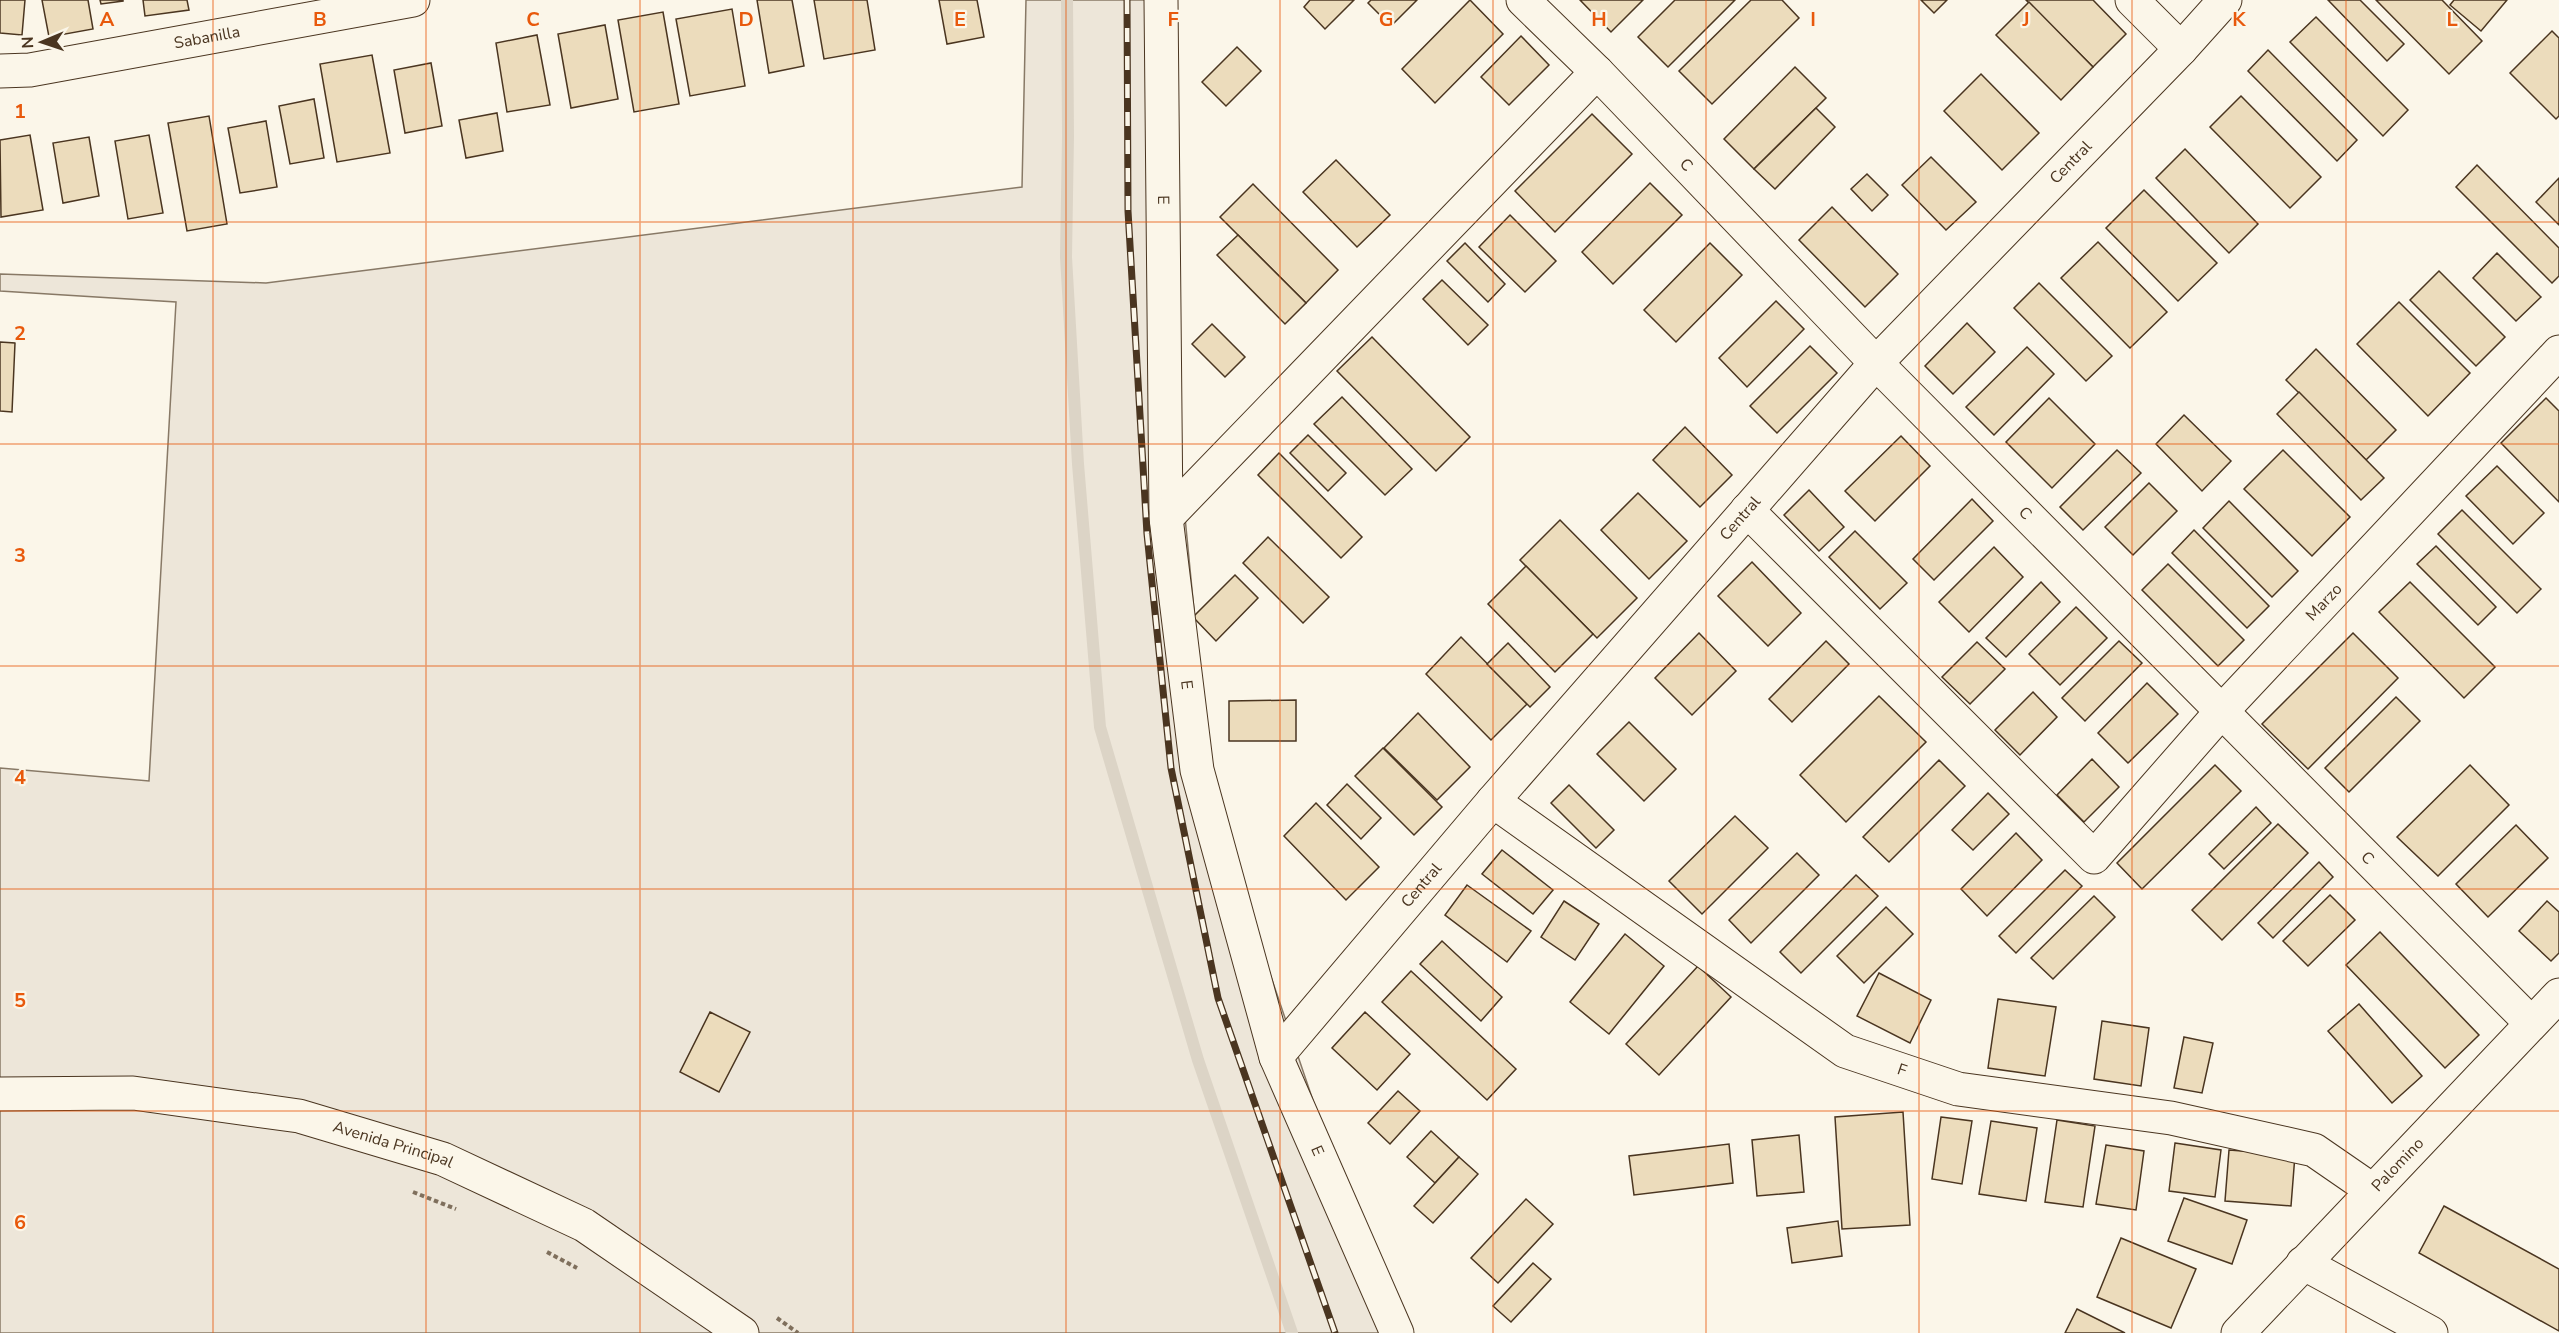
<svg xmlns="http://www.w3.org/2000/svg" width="2559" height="1333" viewBox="0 0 2559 1333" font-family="'Nunito Sans',sans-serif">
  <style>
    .green { fill: #ede6d9; stroke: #887966; stroke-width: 1.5 }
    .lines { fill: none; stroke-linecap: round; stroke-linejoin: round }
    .stream { stroke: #dcd4c6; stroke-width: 12 }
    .building { fill: #ecdcbc; stroke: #4a3520; stroke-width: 1.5 }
    .street-casing { stroke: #4a3520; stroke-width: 35 }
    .secondary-casing { stroke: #4a3520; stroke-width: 35 }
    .path { stroke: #7f6f5c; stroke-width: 4; stroke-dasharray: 4.5 3; stroke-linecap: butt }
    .street { stroke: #fbf6e9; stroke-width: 33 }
    .secondary { stroke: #fbf6e9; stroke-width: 33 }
    .rail-casing { stroke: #4a3520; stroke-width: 7 }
    .rail { stroke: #fbf6e9; stroke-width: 4.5; stroke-dasharray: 14; stroke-linecap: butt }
    .grid { fill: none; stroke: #e8590c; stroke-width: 1.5; stroke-opacity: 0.55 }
    .labels { text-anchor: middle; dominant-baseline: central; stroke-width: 4.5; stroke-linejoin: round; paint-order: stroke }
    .street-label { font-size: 16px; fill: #4a3520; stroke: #fbf6e9 }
    .grid-label { font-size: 20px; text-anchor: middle; font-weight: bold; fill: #e8590c; stroke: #fbf6e9; stroke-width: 4.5; stroke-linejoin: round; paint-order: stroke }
  </style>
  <rect width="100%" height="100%" fill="#fbf6e9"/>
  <!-- green -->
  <path class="green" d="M1026,0h135l20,476 32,330 179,527h-1392v-565l149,13 27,-479 -176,-11v-17l266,9 756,-96z"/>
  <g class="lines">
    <!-- stream -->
    <path class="stream" d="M1067,0l1,136 -2,121 12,207 22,263 98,333 94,273"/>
  </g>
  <!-- building -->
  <g class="building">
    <path d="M0,0h25l-3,35 -22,-2z"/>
    <path d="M42,0h46l5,29 -44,8z"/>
    <path d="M100,0h23v1l-22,3z"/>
    <path d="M143,0h44l2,10 -44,6z"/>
    <path d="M757,0h35l12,66 -35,7z"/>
    <path d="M814,0h53l8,50 -51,9z"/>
    <path d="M939,0h38l7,37 -37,7z"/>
    <path d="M1310,0h44l-29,29 -21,-22z"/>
    <path d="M1371,0h46l-26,26 -23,-23z"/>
    <path d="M1470,0l33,34 -68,69 -33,-34z"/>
    <path d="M1580,0h63l-32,32z"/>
    <path d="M1675,0h60l-67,67 -30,-30z"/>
    <path d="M1751,0h31l17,18 -87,86 -33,-33z"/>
    <path d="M1921,0h26l-13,13z"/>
    <path d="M2026,0h67l33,34 -33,33z"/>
    <path d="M2328,0h32l44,44 -17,17z"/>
    <path d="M2376,0h66l40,41 -33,33z"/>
    <path d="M2454,0h53l-26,31 -31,-26z"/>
    <path d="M2029,2l64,65 -32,33 -65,-65z"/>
    <path d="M732,9l13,77 -55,10 -14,-77z"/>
    <path d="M663,12l16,92 -45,8 -16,-92z"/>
    <path d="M2316,17l92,93 -25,26 -93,-94z"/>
    <path d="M605,25l13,74 -47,9 -13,-74z"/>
    <path d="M2552,31l7,7v78l-3,3 -46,-46z"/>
    <path d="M537,35l13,70 -43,7 -11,-69z"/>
    <path d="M1521,36l28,29 -40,40 -28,-28z"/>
    <path d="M1237,47l24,24 -35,35 -24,-24z"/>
    <path d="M2268,50l89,90 -20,21 -89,-90z"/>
    <path d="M372,55l18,98 -53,9 -17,-98z"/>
    <path d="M431,63l11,63 -37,7 -11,-63z"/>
    <path d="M1795,67l31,31 -72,71 -30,-30z"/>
    <path d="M1981,74l58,59 -37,37 -58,-59z"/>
    <path d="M2241,96l80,81 -31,31 -80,-81z"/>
    <path d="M314,99l10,59 -34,6 -11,-58z"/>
    <path d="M1816,108l19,19 -60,62 -21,-20z"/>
    <path d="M497,113l6,38 -37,7 -7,-38z"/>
    <path d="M1592,114l40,40 -77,78 -40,-41z"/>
    <path d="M209,116l18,108 -40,7 -19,-108z"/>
    <path d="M266,121l11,66 -37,6 -12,-65z"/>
    <path d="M30,135l13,75 -42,7 -1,-77z"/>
    <path d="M149,135l14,78 -35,6 -13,-78z"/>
    <path d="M89,137l10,59 -36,7 -10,-60z"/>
    <path d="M2185,149l73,75 -29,29 -73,-75z"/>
    <path d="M1931,157l45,45 -30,28 -44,-45z"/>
    <path d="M1336,160l54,55 -33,32 -54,-55z"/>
    <path d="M2477,165l82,83v28l-7,7 -96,-96z"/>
    <path d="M1867,174l21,21 -16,16 -21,-22z"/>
    <path d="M2559,178v47l-23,-23z"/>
    <path d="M1650,183l32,32 -69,69 -31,-32z"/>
    <path d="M1253,184l85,86 -32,33 -86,-86z"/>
    <path d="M2144,190l73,73 -39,38 -72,-73z"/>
    <path d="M1832,207l66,67 -33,33 -66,-67z"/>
    <path d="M1510,215l46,46 -31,31 -46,-45z"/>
    <path d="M1238,235l68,68 -21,21 -68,-69z"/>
    <path d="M2098,242l69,70 -37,36 -69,-70z"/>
    <path d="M1465,243l40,41 -17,18 -41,-41z"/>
    <path d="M1710,243l32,32 -66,67 -32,-32z"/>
    <path d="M2497,253l44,44 -25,24 -43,-43z"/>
    <path d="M2439,271l66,66 -29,29 -66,-66z"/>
    <path d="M1442,280l46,45 -20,20 -45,-46z"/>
    <path d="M2039,283l73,73 -26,25 -72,-73z"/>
    <path d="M1776,301l28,28 -57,58 -28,-29z"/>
    <path d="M2399,302l71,71 -42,43 -71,-72z"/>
    <path d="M1967,323l28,29 -42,42 -28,-28z"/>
    <path d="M1212,324l33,33 -20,20 -33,-33z"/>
    <path d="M1372,337l98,100 -34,34 -99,-100z"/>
    <path d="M0,342l15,1 -3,69 -12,-1z"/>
    <path d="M1810,346l27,27 -60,60 -27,-27z"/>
    <path d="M2027,347l27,27 -60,61 -28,-28z"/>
    <path d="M2316,349l80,81 -30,30 -80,-80z"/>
    <path d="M2299,392l85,86 -23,22 -84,-86z"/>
    <path d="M1342,397l70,72 -27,26 -71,-71z"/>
    <path d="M2049,398l46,46 -43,44 -46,-46z"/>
    <path d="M2546,398l13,13v91l-58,-59z"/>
    <path d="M2184,415l47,46 -29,30 -46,-47z"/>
    <path d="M1685,427l47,48 -32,32 -47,-47z"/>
    <path d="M1308,435l38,38 -18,18 -38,-38z"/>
    <path d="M1901,436l29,30 -55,55 -30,-30z"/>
    <path d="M2117,450l24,23 -58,57 -23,-23z"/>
    <path d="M2283,450l67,67 -38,39 -68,-67z"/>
    <path d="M1279,453l83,84 -21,21 -83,-83z"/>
    <path d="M2497,466l47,47 -31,31 -47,-48z"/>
    <path d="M2149,483l28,28 -44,44 -28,-28z"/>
    <path d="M1809,490l35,37 -25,24 -35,-36z"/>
    <path d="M1638,493l49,48 -38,38 -48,-49z"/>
    <path d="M1972,499l21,22 -59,59 -21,-21z"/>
    <path d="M2229,501l69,70 -26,26 -69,-69z"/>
    <path d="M2462,510l79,79 -24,24 -79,-79z"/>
    <path d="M1560,520l77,78 -40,40 -77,-78z"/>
    <path d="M2194,530l75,76 -22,22 -75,-75z"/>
    <path d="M1855,531l52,52 -27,26 -51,-52z"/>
    <path d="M1268,537l61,60 -26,26 -60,-60z"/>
    <path d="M2436,546l60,61 -18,18 -61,-61z"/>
    <path d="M1994,547l29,30 -54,55 -30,-30z"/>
    <path d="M1752,562l49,51 -33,33 -50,-50z"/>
    <path d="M2168,564l76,76 -26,26 -76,-76z"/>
    <path d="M1526,566l67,68 -38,38 -67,-68z"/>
    <path d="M1235,575l23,23 -42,43 -23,-24z"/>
    <path d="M2041,582l19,20 -54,55 -20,-19z"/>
    <path d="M2410,582l85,85 -31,31 -85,-86z"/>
    <path d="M2076,607l31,31 -47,47 -31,-31z"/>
    <path d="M1699,633l37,38 -44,44 -37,-37z"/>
    <path d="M2353,633l45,45 -90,91 -46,-45z"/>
    <path d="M1461,637l66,67 -36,36 -65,-66z"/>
    <path d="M1826,641l23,23 -57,58 -23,-23z"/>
    <path d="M2119,641l23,22 -57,58 -23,-23z"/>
    <path d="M1977,642l28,27 -35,35 -28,-27z"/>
    <path d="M1508,643l42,44 -20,20 -43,-43z"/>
    <path d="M2147,683l31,31 -50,49 -30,-30z"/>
    <path d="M2033,692l24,25 -37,38 -25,-25z"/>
    <path d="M1879,696l47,46 -80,80 -46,-47z"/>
    <path d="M2396,697l24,24 -71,71 -24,-24z"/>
    <path d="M1296,700v41h-67v-40z"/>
    <path d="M1418,713l52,54 -33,33 -53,-52z"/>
    <path d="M1629,722l47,47 -32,32 -47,-47z"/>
    <path d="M1383,748l59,59 -28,28 -59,-59z"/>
    <path d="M2092,759l27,28 -35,35 -27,-27z"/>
    <path d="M1939,760l26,26 -76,76 -26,-25z"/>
    <path d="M2215,765l26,26 -99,98 -25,-26z"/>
    <path d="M2470,765l39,40 -71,71 -41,-39z"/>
    <path d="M1347,784l34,34 -20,21 -34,-34z"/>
    <path d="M1569,785l45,45 -18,18 -45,-45z"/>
    <path d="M1988,793l21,21 -36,36 -21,-20z"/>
    <path d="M1316,803l63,64 -33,33 -62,-64z"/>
    <path d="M2256,807l15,16 -47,46 -15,-15z"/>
    <path d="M1735,816l33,32 -66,66 -33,-33z"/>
    <path d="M2278,824l30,29 -86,87 -30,-30z"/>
    <path d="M2516,825l32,33 -60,59 -32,-33z"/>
    <path d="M2016,833l26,27 -55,56 -26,-27z"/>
    <path d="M1502,850l51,40 -20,24 -51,-40z"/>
    <path d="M1797,853l22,22 -68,68 -22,-23z"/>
    <path d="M2319,862l14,15 -60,61 -15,-15z"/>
    <path d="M2065,870l17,16 -66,67 -17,-17z"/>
    <path d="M1856,875l22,21 -77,77 -21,-21z"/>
    <path d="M1467,885l64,46 -24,31 -62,-47z"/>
    <path d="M2330,895l25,25 -47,46 -25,-25z"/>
    <path d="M2094,896l21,21 -62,62 -22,-21z"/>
    <path d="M1564,901l35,23 -24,36 -34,-23z"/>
    <path d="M2547,901l12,11v41l-8,8 -32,-30z"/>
    <path d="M1886,907l27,27 -49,49 -27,-27z"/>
    <path d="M2380,932l99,103 -34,33 -99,-103z"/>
    <path d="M1625,934l39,32 -55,68 -39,-32z"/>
    <path d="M1442,941l60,56 -21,24 -61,-57z"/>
    <path d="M1698,966l33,31 -72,78 -33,-31z"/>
    <path d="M1411,971l105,98 -29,31 -105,-98z"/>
    <path d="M1879,973l52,27 -21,43 -53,-27z"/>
    <path d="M1998,999l58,8 -11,69 -57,-8z"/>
    <path d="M2359,1004l63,72 -30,27 -64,-72z"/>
    <path d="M710,1012l40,20 -31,60 -39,-20z"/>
    <path d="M1365,1012l45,42 -33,36 -45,-42z"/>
    <path d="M2102,1021l47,7 -8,58 -47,-7z"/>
    <path d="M2184,1037l29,6 -11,50 -28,-5z"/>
    <path d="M1398,1091l22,20 -30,33 -22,-21z"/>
    <path d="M1903,1112l7,113 -68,4 -7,-112z"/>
    <path d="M1941,1117l31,4 -10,63 -30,-5z"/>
    <path d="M2057,1120l38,6 -12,81 -38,-5z"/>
    <path d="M1991,1121l46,7 -11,73 -47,-7z"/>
    <path d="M1431,1131l28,26 -24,26 -28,-26z"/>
    <path d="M1799,1135l5,57 -47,4 -5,-56z"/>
    <path d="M2175,1143l46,7 -6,47 -46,-6z"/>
    <path d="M1729,1144l4,39 -99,12 -5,-39z"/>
    <path d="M2106,1145l38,6 -8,59 -40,-6z"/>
    <path d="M2229,1150l66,5 -4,51 -66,-5z"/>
    <path d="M1459,1157l19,17 -45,49 -19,-17z"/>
    <path d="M2184,1198l63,22 -15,44 -64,-23z"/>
    <path d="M1526,1199l27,25 -55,59 -27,-25z"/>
    <path d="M2444,1206l115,63v62l-140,-78z"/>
    <path d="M1838,1221l4,35 -50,7 -5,-35z"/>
    <path d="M2121,1238l75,31 -25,59 -74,-31z"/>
    <path d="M1533,1263l18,16 -40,43 -18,-16z"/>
    <path d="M2077,1309l48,24h-60z"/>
  </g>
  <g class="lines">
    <defs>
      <g id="street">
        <path id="s1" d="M1161,0l5,518 31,252 79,287 121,276"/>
        <path id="s2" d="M1523,0l74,72 279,291 655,660"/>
        <path d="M2132,0l49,49"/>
        <path id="s3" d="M0,71l30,-1 383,-70"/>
        <path id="s4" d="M1747,510l347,347 127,-145 338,-360"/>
        <path d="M1166,518l431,-446"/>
        <path id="s5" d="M1493,801l352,250 113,38 213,29 143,32 58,40"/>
        <path id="s6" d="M1276,1057l217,-256 383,-438 305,-314 44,-49"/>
        <path d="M2303,1263l128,70"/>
      </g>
      <g id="secondary">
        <path id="s7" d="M0,1094l133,-1 166,23 144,43 141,66 158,108"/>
        <path id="s8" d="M2238,1333l321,-338"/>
      </g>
    </defs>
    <!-- street casing -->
    <use href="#street" class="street-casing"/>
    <!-- secondary casing -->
    <use href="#secondary" class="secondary-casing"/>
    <!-- path -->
    <g class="path">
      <path d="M413,1192l43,17"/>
      <path d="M547,1252l30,16"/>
      <path d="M777,1318l21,15"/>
    </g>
    <!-- street -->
    <use href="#street" class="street"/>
    <!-- secondary -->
    <use href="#secondary" class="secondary"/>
    <defs>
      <path id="rail" d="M1127,0l1,211 19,323 24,234 47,230 117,335"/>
    </defs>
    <!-- rail casing -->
    <use href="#rail" class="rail-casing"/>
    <!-- rail -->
    <use href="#rail" class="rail"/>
  </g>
  <!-- grid -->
  <path class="grid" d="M213,0v1333M426,0v1333M640,0v1333M853,0v1333M1066,0v1333M1280,0v1333M1493,0v1333M1706,0v1333M1919,0v1333M2132,0v1333M2346,0v1333M0,222h2559M0,444h2559M0,666h2559M0,889h2559M0,1111h2559"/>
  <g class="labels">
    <!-- street labels -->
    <g class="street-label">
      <text stroke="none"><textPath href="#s3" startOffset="210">Sabanilla</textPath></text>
      <text stroke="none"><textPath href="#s6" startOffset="1197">Central</textPath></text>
      <text stroke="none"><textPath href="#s2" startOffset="232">C</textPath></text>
      <text stroke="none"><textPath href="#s1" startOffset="200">E</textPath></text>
      <text stroke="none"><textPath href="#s2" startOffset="718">C</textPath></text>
      <text stroke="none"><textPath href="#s6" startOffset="711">Central</textPath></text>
      <text stroke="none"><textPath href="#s4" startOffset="834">Marzo</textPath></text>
      <text stroke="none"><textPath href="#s1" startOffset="686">E</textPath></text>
      <text stroke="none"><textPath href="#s2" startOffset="1204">C</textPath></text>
      <text stroke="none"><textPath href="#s6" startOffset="225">Central</textPath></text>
      <text stroke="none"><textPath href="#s5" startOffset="492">F</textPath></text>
      <text stroke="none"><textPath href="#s7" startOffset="399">Avenida Principal</textPath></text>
      <text stroke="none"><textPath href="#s1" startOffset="1172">E</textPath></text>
      <text stroke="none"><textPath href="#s8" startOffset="232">Palomino</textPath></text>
    </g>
  </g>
  <g class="grid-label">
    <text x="107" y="26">A</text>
    <text x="320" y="26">B</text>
    <text x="533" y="26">C</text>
    <text x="746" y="26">D</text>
    <text x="960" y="26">E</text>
    <text x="1173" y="26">F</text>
    <text x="1386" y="26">G</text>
    <text x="1599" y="26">H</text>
    <text x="1813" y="26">I</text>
    <text x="2026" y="26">J</text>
    <text x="2239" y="26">K</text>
    <text x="2452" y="26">L</text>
    <text x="20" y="118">1</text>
    <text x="20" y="340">2</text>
    <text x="20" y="562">3</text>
    <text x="20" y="784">4</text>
    <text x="20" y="1007">5</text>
    <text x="20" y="1229">6</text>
  </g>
  <!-- north arrow -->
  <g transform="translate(42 42) rotate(268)" stroke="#fbf6e9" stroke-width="4.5" paint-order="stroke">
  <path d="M0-4.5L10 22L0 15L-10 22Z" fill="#4a3520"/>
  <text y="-9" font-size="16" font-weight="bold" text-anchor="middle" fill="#4a3520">N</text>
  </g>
</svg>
